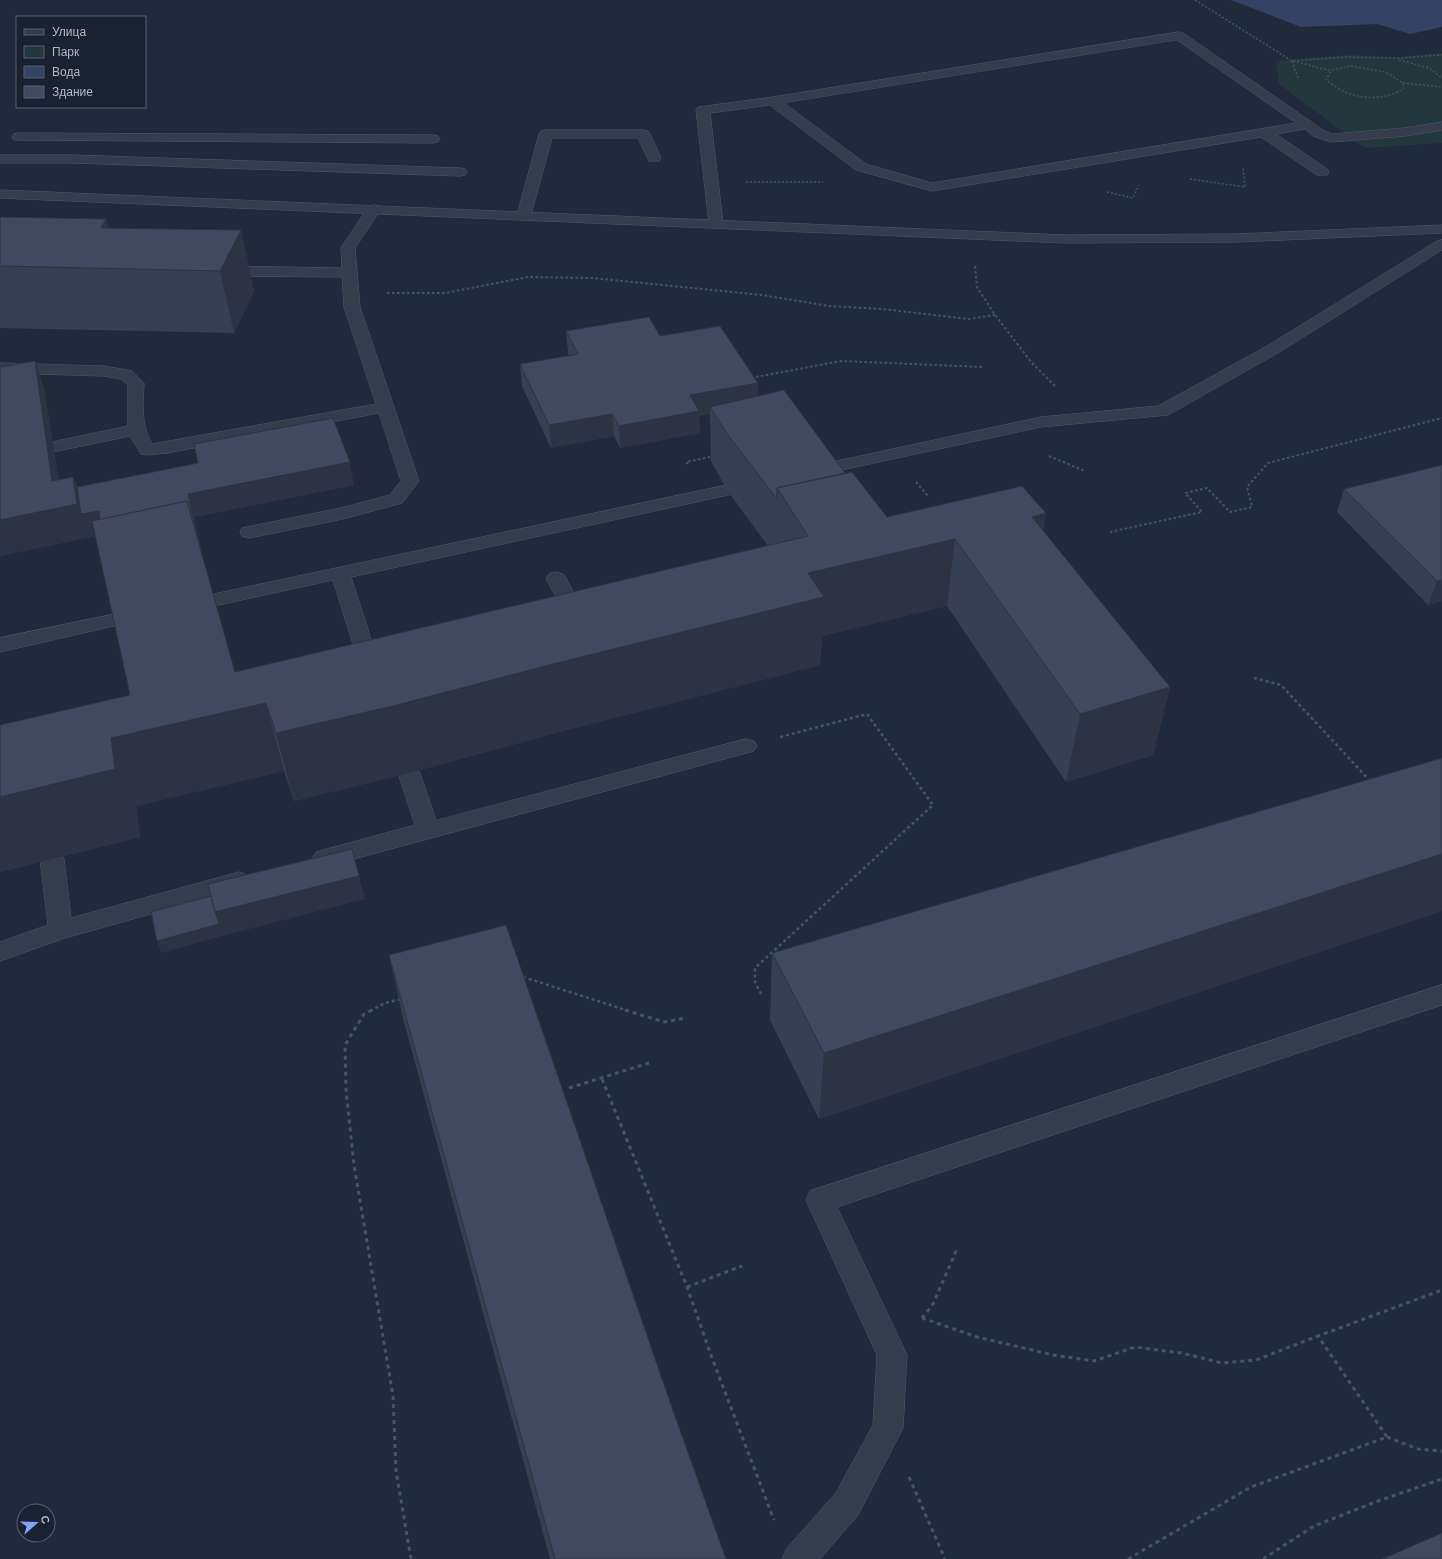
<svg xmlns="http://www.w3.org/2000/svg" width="1442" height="1559" viewBox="0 0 1442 1559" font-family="Barlow,sans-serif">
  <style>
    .green { fill: #23383d }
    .water { fill: #344364 }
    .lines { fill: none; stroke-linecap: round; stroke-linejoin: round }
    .lane-casing { stroke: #505767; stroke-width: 1 }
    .street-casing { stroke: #505767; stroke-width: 1 }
    .path-far3 { stroke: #41555b; stroke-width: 1.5; stroke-dasharray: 2 2; stroke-linecap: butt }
    .path-far2 { stroke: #41555b; stroke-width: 2; stroke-dasharray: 2.5 2.5; stroke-linecap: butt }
    .path-far1 { stroke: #41555b; stroke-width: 2.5; stroke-dasharray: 3 3; stroke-linecap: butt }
    .path { stroke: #41555b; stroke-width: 3; stroke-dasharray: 4 4; stroke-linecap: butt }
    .lane { fill: #353c4c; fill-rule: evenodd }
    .street { fill: #353c4c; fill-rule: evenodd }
    .wall { fill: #373f52 }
    .shaded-wall { fill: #2d3342 }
    .building { fill: #40495f; stroke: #2d3342 }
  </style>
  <rect width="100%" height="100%" fill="#212a3c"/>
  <!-- green -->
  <path class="green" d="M1442,53v90l-77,5 -86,-64 -3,-23 39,-4 37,-2 43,2z"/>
  <!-- water -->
  <path class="water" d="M1231,0h211v27l-32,7 -33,-10 -76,3z"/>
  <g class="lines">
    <defs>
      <g id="lane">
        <path d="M1179,32l4,1 140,97 9,4 73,-6 37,-6v8l-37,6 -74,6 -18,-6 -8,-7 -29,5 51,35 2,3 -2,3h-10l-56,-38 -329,54 -76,-21 -86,-65 -60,8 13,110 -2,3h-10l-2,-3 -13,-113 2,-3 75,-10zM1177,40l119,83 -364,60 -66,-19 -82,-61z"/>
        <path d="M546,130h97l5,1 2,3 11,24 -2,3h-10l-11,-23h-86l-21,77 -2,3h-10l-2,-3 22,-81 2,-3z"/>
        <path d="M19,133l414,2 5,1 2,3 -2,3 -5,1 -419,-3 -2,-3 2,-3z"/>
        <path d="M0,155h72l388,13 5,1 2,3 -2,3 -5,1 -388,-13h-72z"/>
        <path d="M374,205l5,1 2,3 -26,39 5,59 59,174 -17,22 -59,16 -94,19 -7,-2 -2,-4 2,-4 99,-20 49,-13 11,-14 -22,-68 -212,40 -20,2 -6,-1 -11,-18 -77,16 -6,-1 -3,-4 3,-4 81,-17v-41l-7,-6 -17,-3 -104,-3v-10l104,3 28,5 12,12c-1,21 -3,43 8,61l224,-40 -32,-97 -2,-30 -123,-1 -5,-2 -3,-3 3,-3 5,-2 123,2 -1,-20 28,-42z"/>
        <path d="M1442,240v10l-161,101 -113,64 -127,12 -232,50 -6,-1 -3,-4 3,-4 6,-1 232,-50 117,-11 111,-61 168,-104z"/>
        <path d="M727,485l6,1 3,4 -3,4 -382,83 30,93 -3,5 -7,2 -7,-2 -3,-5 -28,-90 -119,26 -7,-2 -3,-4 3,-4 7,-2z"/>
        <path d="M556,572l7,2 3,4 22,43 -3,4 -7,2 -7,-2 -3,-4 -22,-43 3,-4z"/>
        <path d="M120,613l7,2 3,4 -3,4 -127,29v-14z"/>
        <path d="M746,739l8,2 3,5 -3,5 -430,116 -8,-3 -4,-6 4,-6 99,-27 -17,-52 3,-5 8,-3 8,3 3,5 16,47z"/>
        <path d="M52,850l8,3 4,6 7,59 168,-46 8,3 4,6 -4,6 -182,51 -65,23v-19l48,-17 -8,-66 4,-6z"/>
        <path d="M1442,985v20l-605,202 70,148 -4,73 -45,87 -38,44h-38l5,-11 49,-55 37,-68 4,-70 -71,-155 4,-9z"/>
      </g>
      <path id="street" d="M0,190l1065,45 172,-1 205,-9v8l-205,9 -172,1 -1065,-45z"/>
    </defs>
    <!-- lane casing -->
    <use href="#lane" class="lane-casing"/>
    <!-- street casing -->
    <use href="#street" class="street-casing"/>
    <!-- path-far3 -->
    <g class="path-far3">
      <path d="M1195,0l97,61 53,-4 56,1 41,-3"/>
      <path d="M1399,60l30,8 13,10"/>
      <path d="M1292,61l6,17"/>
      <path d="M1293,61l38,10"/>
      <path d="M1351,66l34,6 18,11 1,5c-23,16 -58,11 -78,-9l6,-9z"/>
      <path d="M1403,83l39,4"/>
      <path d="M1190,179l55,8 -2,-19"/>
      <path d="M746,182h77"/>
      <path d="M1107,192l26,6 6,-13"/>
    </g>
    <!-- path-far2 -->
    <g class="path-far2">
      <path d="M975,266l2,21 18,28 37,48 24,24"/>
      <path d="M387,293h58l83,-16 66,1 168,17 67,11 53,3 87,10 26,-4"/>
      <path d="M756,377l85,-16 142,6"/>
      <path d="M1049,456l36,15"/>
      <path d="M688,464l-2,-2 28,-6"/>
      <path d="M916,482l12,14"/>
      <path d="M1110,532l92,-20 -17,-19 22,-5 23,24 22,-5 -5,-20 21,-24 174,-45"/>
    </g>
    <!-- path-far1 -->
    <g class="path-far1">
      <path d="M1254,678l27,7 90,97"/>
      <path d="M523,977l106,34"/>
      <path d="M761,994l-6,-12v-14l178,-163 -66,-91 -87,23"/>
      <path d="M370,1011l15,-8 16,-4"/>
    </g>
    <!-- path -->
    <g class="path">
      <path d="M372,1010l-8,4 -19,31 1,45 8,75 39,231 3,75 15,88"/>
      <path d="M625,1010l39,12 21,-4"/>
      <path d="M602,1079l85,208 25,71 62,162"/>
      <path d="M569,1088l80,-25"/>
      <path d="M687,1287l55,-21"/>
      <path d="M922,1318l55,19 76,18 41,6 41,-14 47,6 40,10 34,-3 62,-24"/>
      <path d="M922,1318l11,-14 24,-55"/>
      <path d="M1387,1437l31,12 24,2"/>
      <path d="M909,1477l36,82"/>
      <path d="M1128,1559l123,-72 136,-50 -69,-101 124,-46"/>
      <path d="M1263,1559l51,-33 64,-25 64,-22"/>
    </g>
    <!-- lane -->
    <use href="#lane" class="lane"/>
    <!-- street -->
    <use href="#street" class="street"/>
  </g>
  <!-- wall -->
  <g class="wall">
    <path d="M0,217l109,11 132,2 13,61 -20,42 -234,-5z"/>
    <path d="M566,331l94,5 98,47 -1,13 88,77 42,44 159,-4 -3,18 127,156 -17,68 -87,27 -119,-176 -125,30 -2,29 -257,66 -154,42 -115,28 -10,-30 -148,35 4,31 -140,35v-147l130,-30 -35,-159 -95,20v-189l35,-6 10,32 13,87 15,-3 4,10 277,-2 -160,32 10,46 31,109 533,-126 -41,-56 -16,-29 -1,-47 -11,2 1,17 -80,15 -6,-12 -63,12 -29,-62 -2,-22 49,-8 -1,-3z"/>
    <path d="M1442,465v136l-14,4 -91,-93 7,-23z"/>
    <path d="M1442,758v153l-623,208 -49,-99 2,-67 533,-155z"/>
    <path d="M389,955l280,444 57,160h-176l-146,-537z"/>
  </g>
  <!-- shaded-wall -->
  <g class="shaded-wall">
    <path d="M106,219l14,50 -19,-41z"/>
    <path d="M241,230l13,61 -20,42 -14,-62z"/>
    <path d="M35,361l10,32 18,114 10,-30 11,33 15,1 7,23 -106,22v-36z"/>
    <path d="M758,383l-1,23 -47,1v7l-11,2 1,17 -80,15 -1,-22 71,-31z"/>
    <path d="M612,414l2,22 -63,12 -2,-23z"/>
    <path d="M350,462l4,23 -160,32 11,50 -6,-23 -11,-50z"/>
    <path d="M1046,513l-11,67 -3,-63z"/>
    <path d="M955,539l-8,67 -125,30 -2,29 -257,66 -154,42 -115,28 -18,-68 532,-160z"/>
    <path d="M1442,580v21l-14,4 9,-24z"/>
    <path d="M1170,687l-17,68 -87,27 14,-68z"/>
    <path d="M266,703l18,68 -148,35 4,31 -140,35v-75l111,-59z"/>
    <path d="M1442,854v57l-623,208 5,-66z"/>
    <path d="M359,876l6,23 -143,37 -61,17 -4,-12 58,-29z"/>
  </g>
  <!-- building -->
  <g class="building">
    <path d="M0,217l106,2 -5,9 140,2 -21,41 -220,-5z"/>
    <path d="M649,317l11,19 60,-10 38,57 -68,12 9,16 -80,15 -7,-12 -63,11 -29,-61 58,-10 -12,-23z"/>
    <path d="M35,361l17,120 21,-4 4,27 -77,16v-153z"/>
    <path d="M784,390l61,83 -68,15v11l-49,-64 -18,-28z"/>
    <path d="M333,418l17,44 -162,32 10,47 -11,-40 -87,19 -1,-9 -18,3 -4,-27 121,-24 -4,-19z"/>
    <path d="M1442,465v115l-5,1 -93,-92z"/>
    <path d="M852,472l35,45 135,-31 24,27 -14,4 138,170 -90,27 -125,-175 -147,34 16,24 -267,66 -160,42 -121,28 -10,-30 -155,35 4,31 -115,28v-72l130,-30 -38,-174 95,-20 48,171 573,-136 -31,-48z"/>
    <path d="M1442,758v96l-618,199 -52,-100 533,-155z"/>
    <path d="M352,849l7,27 -144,36 -7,-28z"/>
    <path d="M211,896l4,16 4,12 -62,17 -6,-29z"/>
    <path d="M506,925l163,474 57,160h-171l-166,-604z"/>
    <path d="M1442,1533v26h-60z"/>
  </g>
  <!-- legend -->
  <rect x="16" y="16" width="130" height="92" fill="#1a2131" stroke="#565d6d"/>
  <rect x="24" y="29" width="20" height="6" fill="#353c4c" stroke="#565d6d"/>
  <text x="52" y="36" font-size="12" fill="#b0b7c8">Улица</text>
  <rect x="24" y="46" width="20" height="12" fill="#23383d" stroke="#565d6d"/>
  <text x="52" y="56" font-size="12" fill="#b0b7c8">Парк</text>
  <rect x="24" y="66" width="20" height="12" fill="#344364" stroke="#565d6d"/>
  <text x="52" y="76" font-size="12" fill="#b0b7c8">Вода</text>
  <rect x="24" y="86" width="20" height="12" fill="#40495f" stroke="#565d6d"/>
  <text x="52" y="96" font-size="12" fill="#b0b7c8">Здание</text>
  <!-- north arrow -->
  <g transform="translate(36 1523) rotate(70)"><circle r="19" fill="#1a2131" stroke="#565d6d"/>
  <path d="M0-3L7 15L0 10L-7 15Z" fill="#80a3fd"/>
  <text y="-6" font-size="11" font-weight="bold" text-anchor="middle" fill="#b0b7c8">С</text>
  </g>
</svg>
